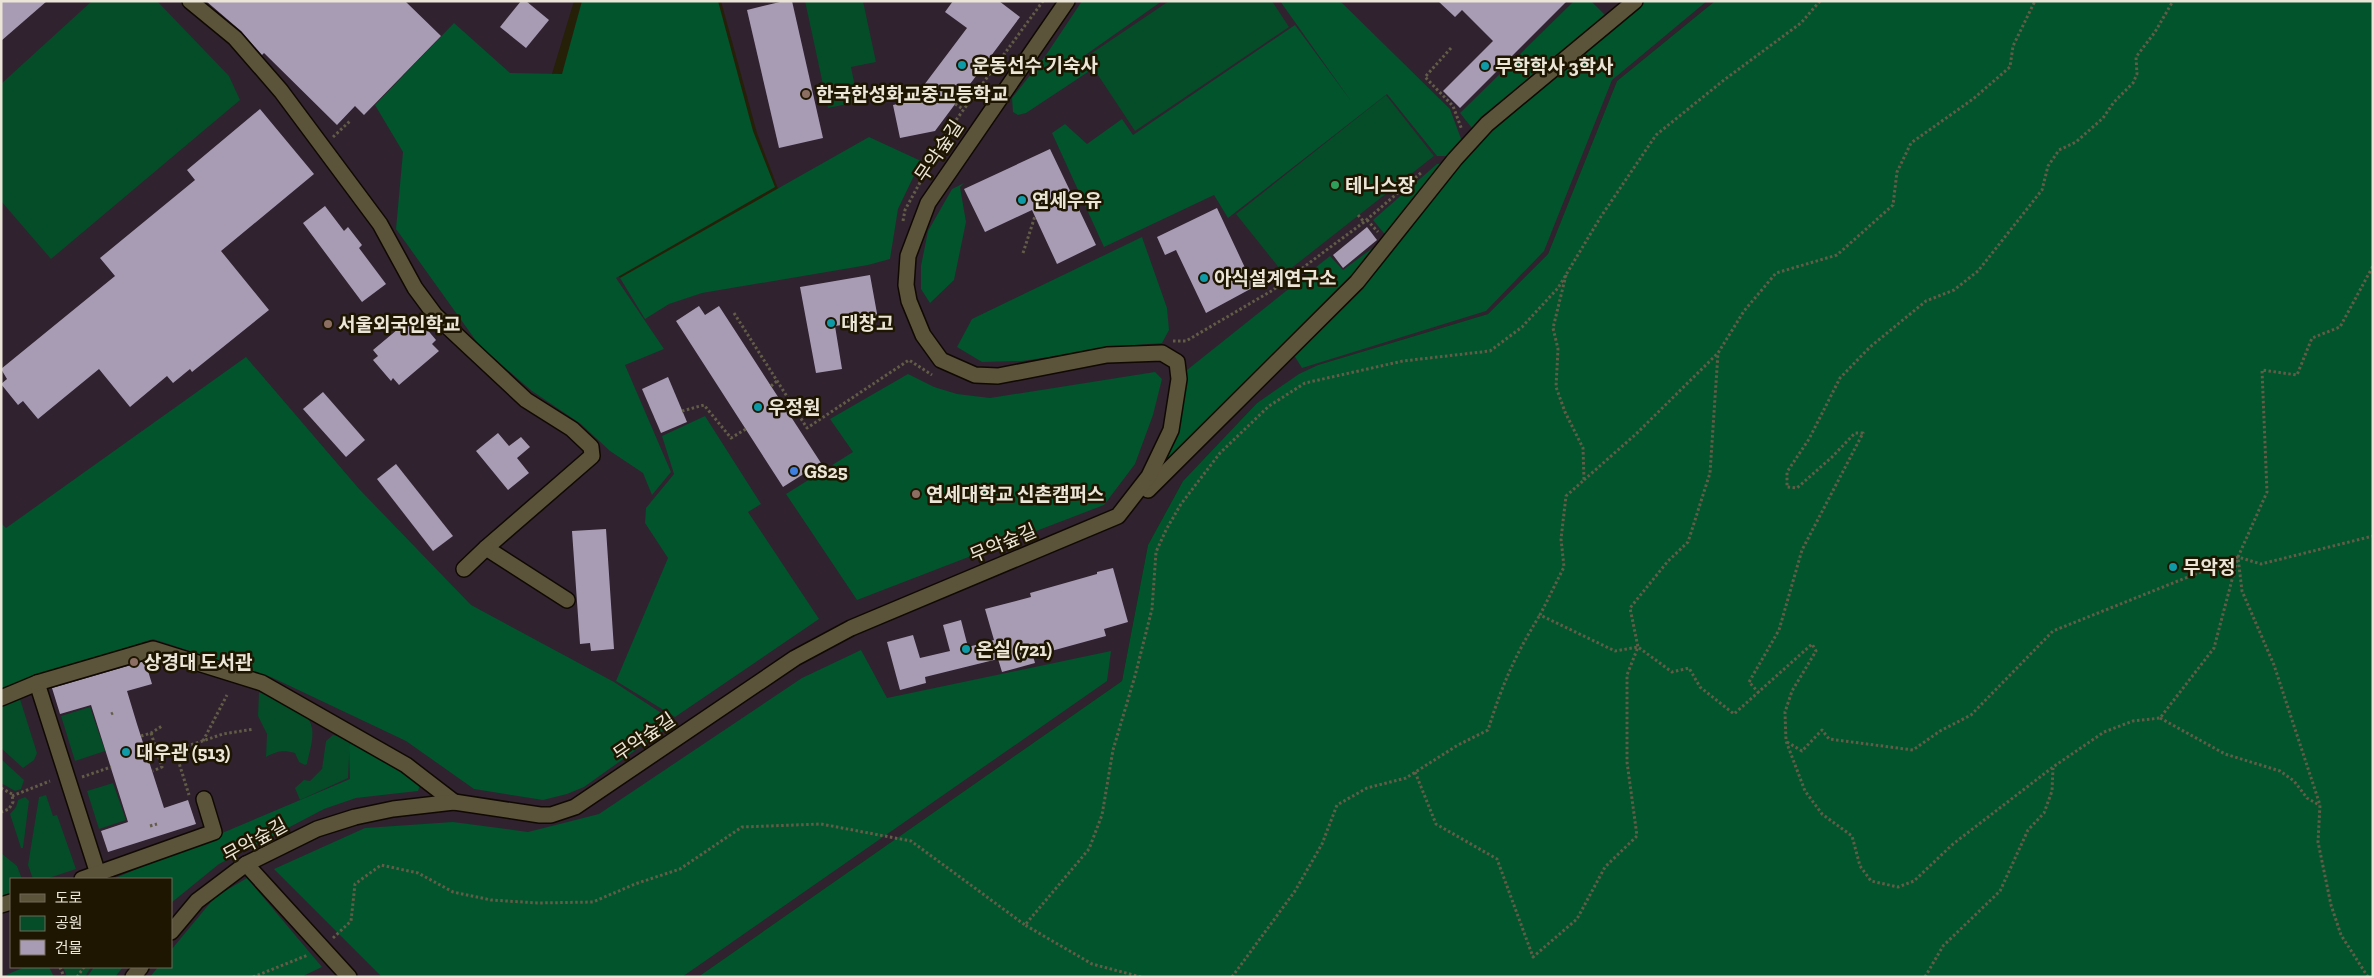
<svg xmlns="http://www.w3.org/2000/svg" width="2374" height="978" viewBox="0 0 2374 978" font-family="'Zilla Slab','Noto Sans KR',serif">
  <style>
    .education { fill: #30222f; fill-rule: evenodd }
    .green { fill: #054c28 }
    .forest { fill: #01542c }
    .building { fill: #a89cb5 }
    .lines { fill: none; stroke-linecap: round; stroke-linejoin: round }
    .minor-casing { stroke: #100900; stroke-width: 18 }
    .path { stroke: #635c47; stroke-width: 3; stroke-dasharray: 2.5 2.5; stroke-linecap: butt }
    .minor { stroke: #5b533a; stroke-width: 15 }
    .culture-dot { fill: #0f9aa8; stroke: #1e1601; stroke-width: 2 }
    .education-dot { fill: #8d6e63; stroke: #1e1601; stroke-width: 2 }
    .leisure-dot { fill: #2e9e5b; stroke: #1e1601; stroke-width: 2 }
    .shop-dot { fill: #3f7fe0; stroke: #1e1601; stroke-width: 2 }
    .labels { text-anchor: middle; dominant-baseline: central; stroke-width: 5; stroke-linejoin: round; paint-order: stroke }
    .poi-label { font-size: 19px; font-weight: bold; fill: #eae5d7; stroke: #1e1601; text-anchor: start }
    .street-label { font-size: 19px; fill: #eae5d7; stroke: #1e1601 }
  </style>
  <rect width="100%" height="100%" fill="#272008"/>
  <!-- education -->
  <path class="education" d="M1,1h573l-56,185 124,111 138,-103 -23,-61 -36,-132h994l-98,80 -69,173 -60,60 -170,51 -61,38 -74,78 -35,64 -26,136 -424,296h-697zM11,879h160v88h-160z"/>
  <!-- green -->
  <g class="green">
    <path d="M92,1h65l72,75 11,24 -189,159 -50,-58v-117z"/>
    <path d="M805,1h58l13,61 -25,5 7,35 -30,6z"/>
    <path d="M1169,1h103l17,26 -154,104 -49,-74z"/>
    <path d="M1386,95l48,61 -150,118 -48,-60z"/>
    <path d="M259,692c17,8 50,15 53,36 2,11 -3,25 -5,36l-2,1 -6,-3 -4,-9c-12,-3 -18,-2 -29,4l1,-23 -9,-18z"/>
    <path d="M20,699l17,54 -3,7 -11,8 -22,-20v-43z"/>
    <path d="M90,707l15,44 -30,10 -14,-45z"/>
    <path d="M333,735l17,4 -2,39 -48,22 -5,-12 9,-8 6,1 12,-12 4,-28z"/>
    <path d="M1,759l23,21 -3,9 -6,2 -14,-8z"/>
    <path d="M113,783l13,37 -27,9 -12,-38z"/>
    <path d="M46,795l7,21 4,-1 19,54 -30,10h-13l-5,-14 11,-68z"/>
    <path d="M25,797l4,4 -6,47h-2l-11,-34 6,-7 2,-7z"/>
    <path d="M1,853l16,13 5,13h-11v14l-10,3z"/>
    <path d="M63,967h28l-6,10h-18z"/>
  </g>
  <!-- forest -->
  <g class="forest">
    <path d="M582,1h136l35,130 22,56 -159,91 48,71 -39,16 46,107 -19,23 -9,-22 -33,-22 -29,-27 -49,-33 -53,-46 -83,-116 7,-77 -28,-47 79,-82 56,50 52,1z"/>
    <path d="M1082,1h80l-78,55 7,14 -65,43 -8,2 -5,-3 -1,-14 34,-43z"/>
    <path d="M1280,1h60l110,108 13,35 -10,12h-16l-50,-62 -159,124 -14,-23 -110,52 -52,-114 13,-9 22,20 35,-25 11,16 162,-110 56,76z"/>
    <path d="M1574,1h17l14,14 -125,103 -8,10 -12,-15z"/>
    <path d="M1641,1h66l-95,79 -68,171 -58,60 -184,57 -10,-16 198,-225z"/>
    <path d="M1715,1h658v976h-1675l424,-296 26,-136 35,-64 74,-78 42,-29 19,-9 170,-51 60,-60 69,-173z"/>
    <path d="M869,137l52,24 -23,48 -8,50 -22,6 -166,28 -33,11 -24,15 -25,-41z"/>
    <path d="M1450,162l-62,76 -15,-18 64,-56z"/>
    <path d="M964,183l-4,4 6,35 -12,58 -24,23 -9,-14v-23l7,-35 24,-42z"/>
    <path d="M1142,237l25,71 2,22 -7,13 -39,3 -101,15 -40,1 -25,-15 15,-28z"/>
    <path d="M1382,241l-29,40 -183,179 -6,-3 16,-34 7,-53 143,-114 13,14z"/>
    <path d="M246,357l114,133 111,115 143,77 61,40 -91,65 -17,7 -24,6 -69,-11 -68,-48 -135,-64 -118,-38 -152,49v-165l5,5z"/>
    <path d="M1155,372l7,7 -9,36 -18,49 -31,41 -247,95 -71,-106 67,-42 -23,-33 78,-45 26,13 23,7 33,4z"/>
    <path d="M705,416l56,88 -13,8 71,107 -144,98 -59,-36 52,-123 -23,-35 1,-15 28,-34 -12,-38z"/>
    <path d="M861,650l26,48 224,-47 -4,30 -425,296h-300l-108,-108 91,-41 88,-6 75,10 71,-18 203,-136z"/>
    <path d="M351,740l69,45 -2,6 -62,7 -32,11 -105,55 -48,39v-24h-58l237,-100 -1,-32z"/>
    <path d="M247,878l75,89 -21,10h-151l8,-10h13v-17l44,-53z"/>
    <path d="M25,967h24l5,10h-53z"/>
    <path d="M94,967h29l-8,10h-28z"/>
  </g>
  <!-- building -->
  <g class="building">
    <path d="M1,1h46l-46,40z"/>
    <path d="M206,1h199l36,35 -77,79 -9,-9 -18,19 -73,-72 -2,2 -21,-24z"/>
    <path d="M521,1h5l23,19 -23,28 -26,-21z"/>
    <path d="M784,1h8l31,137 -44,10 -32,-138z"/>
    <path d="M953,1h46l21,16 -85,114 -35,7 -7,-33 19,-4 55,-73 -22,-16z"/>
    <path d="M1438,1h129l-107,107 -17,-17 50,-50 -31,-31 -7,7z"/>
    <path d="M260,109l54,65 -93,77 48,59 -77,62 -2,-3 -17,14 -6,-7 -37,31 -31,-38 -61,50 -15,-18 -5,4 -17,-21 6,-5 -6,-10 114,-93 -15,-18 95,-78 -8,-10z"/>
    <path d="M1050,149l46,96 -39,19 -25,-54 -47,22 -21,-43z"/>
    <path d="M325,206l19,25 4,-4 14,18 -3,3 27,36 -24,18 -59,-79z"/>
    <path d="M1217,208l37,79 -48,26 -30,-63 -11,5 -8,-18z"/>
    <path d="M1367,227l10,13 -34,28 -10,-13z"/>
    <path d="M870,275l8,44 -43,7 7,43 -26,4 -16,-86z"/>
    <path d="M699,306l6,9 14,-9 102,157 -38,24 -107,-166z"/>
    <path d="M410,319l5,6 5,-4 16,19 -4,4 7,7 -40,34 -6,-7 -2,3 -18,-21 5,-4 -5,-6z"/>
    <path d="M668,377l19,45 -26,11 -19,-44z"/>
    <path d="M323,392l42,48 -19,17 -43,-48z"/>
    <path d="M498,433l11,13 12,-9 9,10 -13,11 12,15 -21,17 -32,-39z"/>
    <path d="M396,464l57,72 -20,15 -56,-72z"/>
    <path d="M606,529l8,120 -23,2 -1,-8 -10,1 -8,-113z"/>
    <path d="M1113,568l15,54 -24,7 2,7 -73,20 2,7 -33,9 -4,-13 -73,18 1,6 -26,7 -13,-48 26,-7 7,23 30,-7 -7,-26 18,-5 7,27 26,-7 -9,-31 46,-12 -1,-4 67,-19v-2z"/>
    <path d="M145,661l7,23 -25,7 10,33 27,84 24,-8 8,24 -88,28 -7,-21 27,-9 -37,-117 -31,9 -8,-26z"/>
  </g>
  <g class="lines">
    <defs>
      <g id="minor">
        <path d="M190,1l45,37 46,53 99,133 35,64 20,27 91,85 46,29 19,18 1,9 -106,92 81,52"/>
        <path d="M1145,487l3,3 209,-208 98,-123 32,-35 148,-123"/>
        <path d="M464,569l22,-21"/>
        <path d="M37,683l61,191"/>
        <path d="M1,698l36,-15 116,-34 109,34 144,82 48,37"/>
        <path d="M246,864l103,113"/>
        <path d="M82,879l132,-47 -10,-33"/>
        <path d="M1,905l10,-3"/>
        <path d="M171,932l26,-31 49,-37 71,-35 38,-12 38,-8 61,-7 86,13h11l24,-8 220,-149 56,-30 267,-112 31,-40 22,-46 8,-51 -2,-17 -15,-9 -55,2 -109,21 -23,-1 -34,-15 -18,-25 -14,-34 -3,-16 2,-29 20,-53 139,-202"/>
        <path d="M133,977l8,-10"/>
      </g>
    </defs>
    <!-- minor casing -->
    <use href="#minor" class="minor-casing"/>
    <!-- path -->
    <g class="path">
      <path d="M1451,48l-26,29 28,29 9,24"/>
      <path d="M955,104l8,5"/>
      <path d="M333,137l17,-16"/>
      <path d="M1358,215l6,7"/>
      <path d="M1367,220l11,12"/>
      <path d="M903,221l2,-11 43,-79 95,-130"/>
      <path d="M1023,253l12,-37"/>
      <path d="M1566,275l-13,53 5,21 -2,38 9,25 18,36 1,32 -18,16 -5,43 3,28 -24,48 75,36 23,-4 34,25 17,-4 11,19 34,27 78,-70 4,7 -24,40 -7,21 1,29 19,50 17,23 30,22 8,30 11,15 27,6 16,-6 39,-37 100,-77 51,-35 29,-11 27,-3 54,-70 24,-91"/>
      <path d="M734,313l73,115 102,-68 23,15"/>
      <path d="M1173,341h13l87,-51 91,-68 58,-50"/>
      <path d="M771,386l6,-5"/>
      <path d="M682,411l22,-6 27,33 15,-9"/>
      <path d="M1584,480l52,-46 82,-81 26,-42 32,-38 61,-18 56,-50 4,-33 14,-29 62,-44 37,-32 3,-21 22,-45"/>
      <path d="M1759,693l-10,-11 30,-52 23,-80 61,-117h-8l-23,24 -35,31 -10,-1v-15l22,-33 31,-61 30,-31 56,-46 28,-11 24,-19 64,-81 6,-24 11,-16 17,-8 27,-24 11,-16 19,-19 4,-9 -1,-17 19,-25 18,-31"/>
      <path d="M111,714l2,-1"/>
      <path d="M2160,718l65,36 55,17 14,10 13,17 12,7"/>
      <path d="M151,733l11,34 -9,4"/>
      <path d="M141,736l10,-3 11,-7"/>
      <path d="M203,741l24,-46"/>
      <path d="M1787,742l15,9 20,-21 7,9 84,11 27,-19 31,-16 82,-84 185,-74 23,7 112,-28"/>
      <path d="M175,750l14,45"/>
      <path d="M158,756l65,-22 31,-5"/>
      <path d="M1415,772l21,52 61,35 36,98 44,-38 28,-52 32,-31 -10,-74v-87l11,-28 -8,-39 38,-47 20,-19 22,-69 8,-120"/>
      <path d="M82,777l29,-10"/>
      <path d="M1,788l11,6 1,8 -4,7 -8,3"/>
      <path d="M12,796l38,-15"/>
      <path d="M150,826l7,-2"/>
      <path d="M333,938l18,-17 4,-37 26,-19 37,8 35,19 38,8 47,3 55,-1 42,-18 45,-15 62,-42 79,-3 90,17 114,84"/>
      <path d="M60,967l4,10"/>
      <path d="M77,977l7,-10"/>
      <path d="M253,977l55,-22"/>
      <path d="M1141,977l-49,-13 -67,-39 64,-76 13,-34 11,-65 22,-74 17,-67 4,-57 10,-22 15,-26 39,-51 49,-47 36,-23 98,-22 87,-10 32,-24 36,-39 42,-70 56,-83 68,-55 77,-57 19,-22"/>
      <path d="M1232,977l63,-86 27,-47 15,-39 30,-17 39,-10 52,-33 30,-15c14,-45 27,-75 52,-115"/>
      <path d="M1925,977l18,-31 57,-55 28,-61 16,-17 8,-22 1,-23"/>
      <path d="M2368,977l-27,-42 -10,-30 -13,-63 2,-37 -46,-140 -32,-74 -4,-34 29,-65 -5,-122 35,5 15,-37 28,-11 33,-61"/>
    </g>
    <!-- minor -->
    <use href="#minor" class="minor"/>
  </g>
  <!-- markers -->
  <g class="culture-dot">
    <circle cx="962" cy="65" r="5"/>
    <circle cx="1485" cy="66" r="5"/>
    <circle cx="1022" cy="200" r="5"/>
    <circle cx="1204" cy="278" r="5"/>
    <circle cx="831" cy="323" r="5"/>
    <circle cx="758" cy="407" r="5"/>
    <circle cx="2173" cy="567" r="5"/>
    <circle cx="966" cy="649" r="5"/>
    <circle cx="126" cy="752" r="5"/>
  </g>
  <g class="education-dot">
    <circle cx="806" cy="94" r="5"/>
    <circle cx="328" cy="324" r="5"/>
    <circle cx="916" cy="494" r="5"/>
    <circle cx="134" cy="662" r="5"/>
  </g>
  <circle class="leisure-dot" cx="1335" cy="185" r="5"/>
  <circle class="shop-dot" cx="794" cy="471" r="5"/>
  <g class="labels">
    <!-- poi labels -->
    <g class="poi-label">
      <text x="972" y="65">운동선수 기숙사</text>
      <text x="1495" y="66">무학학사 3학사</text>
      <text x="816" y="94">한국한성화교중고등학교</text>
      <text x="1345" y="185">테니스장</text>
      <text x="1032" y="200">연세우유</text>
      <text x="1214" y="278">아식설계연구소</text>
      <text x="841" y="323">대창고</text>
      <text x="338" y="324">서울외국인학교</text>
      <text x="768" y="407">우정원</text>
      <text x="804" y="471">GS25</text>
      <text x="926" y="494">연세대학교 신촌캠퍼스</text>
      <text x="2183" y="567">무악정</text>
      <text x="976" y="649">온실 (721)</text>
      <text x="144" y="662">상경대 도서관</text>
      <text x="136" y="752">대우관 (513)</text>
    </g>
    <!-- street labels -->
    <g class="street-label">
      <text transform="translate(939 151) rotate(-56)">무악숲길</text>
      <text transform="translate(1003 543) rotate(-23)">무악숲길</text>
      <text transform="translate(644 737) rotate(-34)">무악숲길</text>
      <text transform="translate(255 840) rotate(-29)">무악숲길</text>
    </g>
  </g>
  <!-- border -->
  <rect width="2374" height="978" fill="none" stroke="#eae5d7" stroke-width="5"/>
  <!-- legend -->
  <rect x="10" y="878" width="162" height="90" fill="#1e1601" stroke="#706957"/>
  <rect x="20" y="894" width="25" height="8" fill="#5b533a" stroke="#706957"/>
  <text x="55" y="903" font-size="15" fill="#eae5d7">도로</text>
  <rect x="20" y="916" width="25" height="15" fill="#054c28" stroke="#706957"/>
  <text x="55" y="928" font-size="15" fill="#eae5d7">공원</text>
  <rect x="20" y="940" width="25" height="15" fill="#a89cb5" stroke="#706957"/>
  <text x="55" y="953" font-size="15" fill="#eae5d7">건물</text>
</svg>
